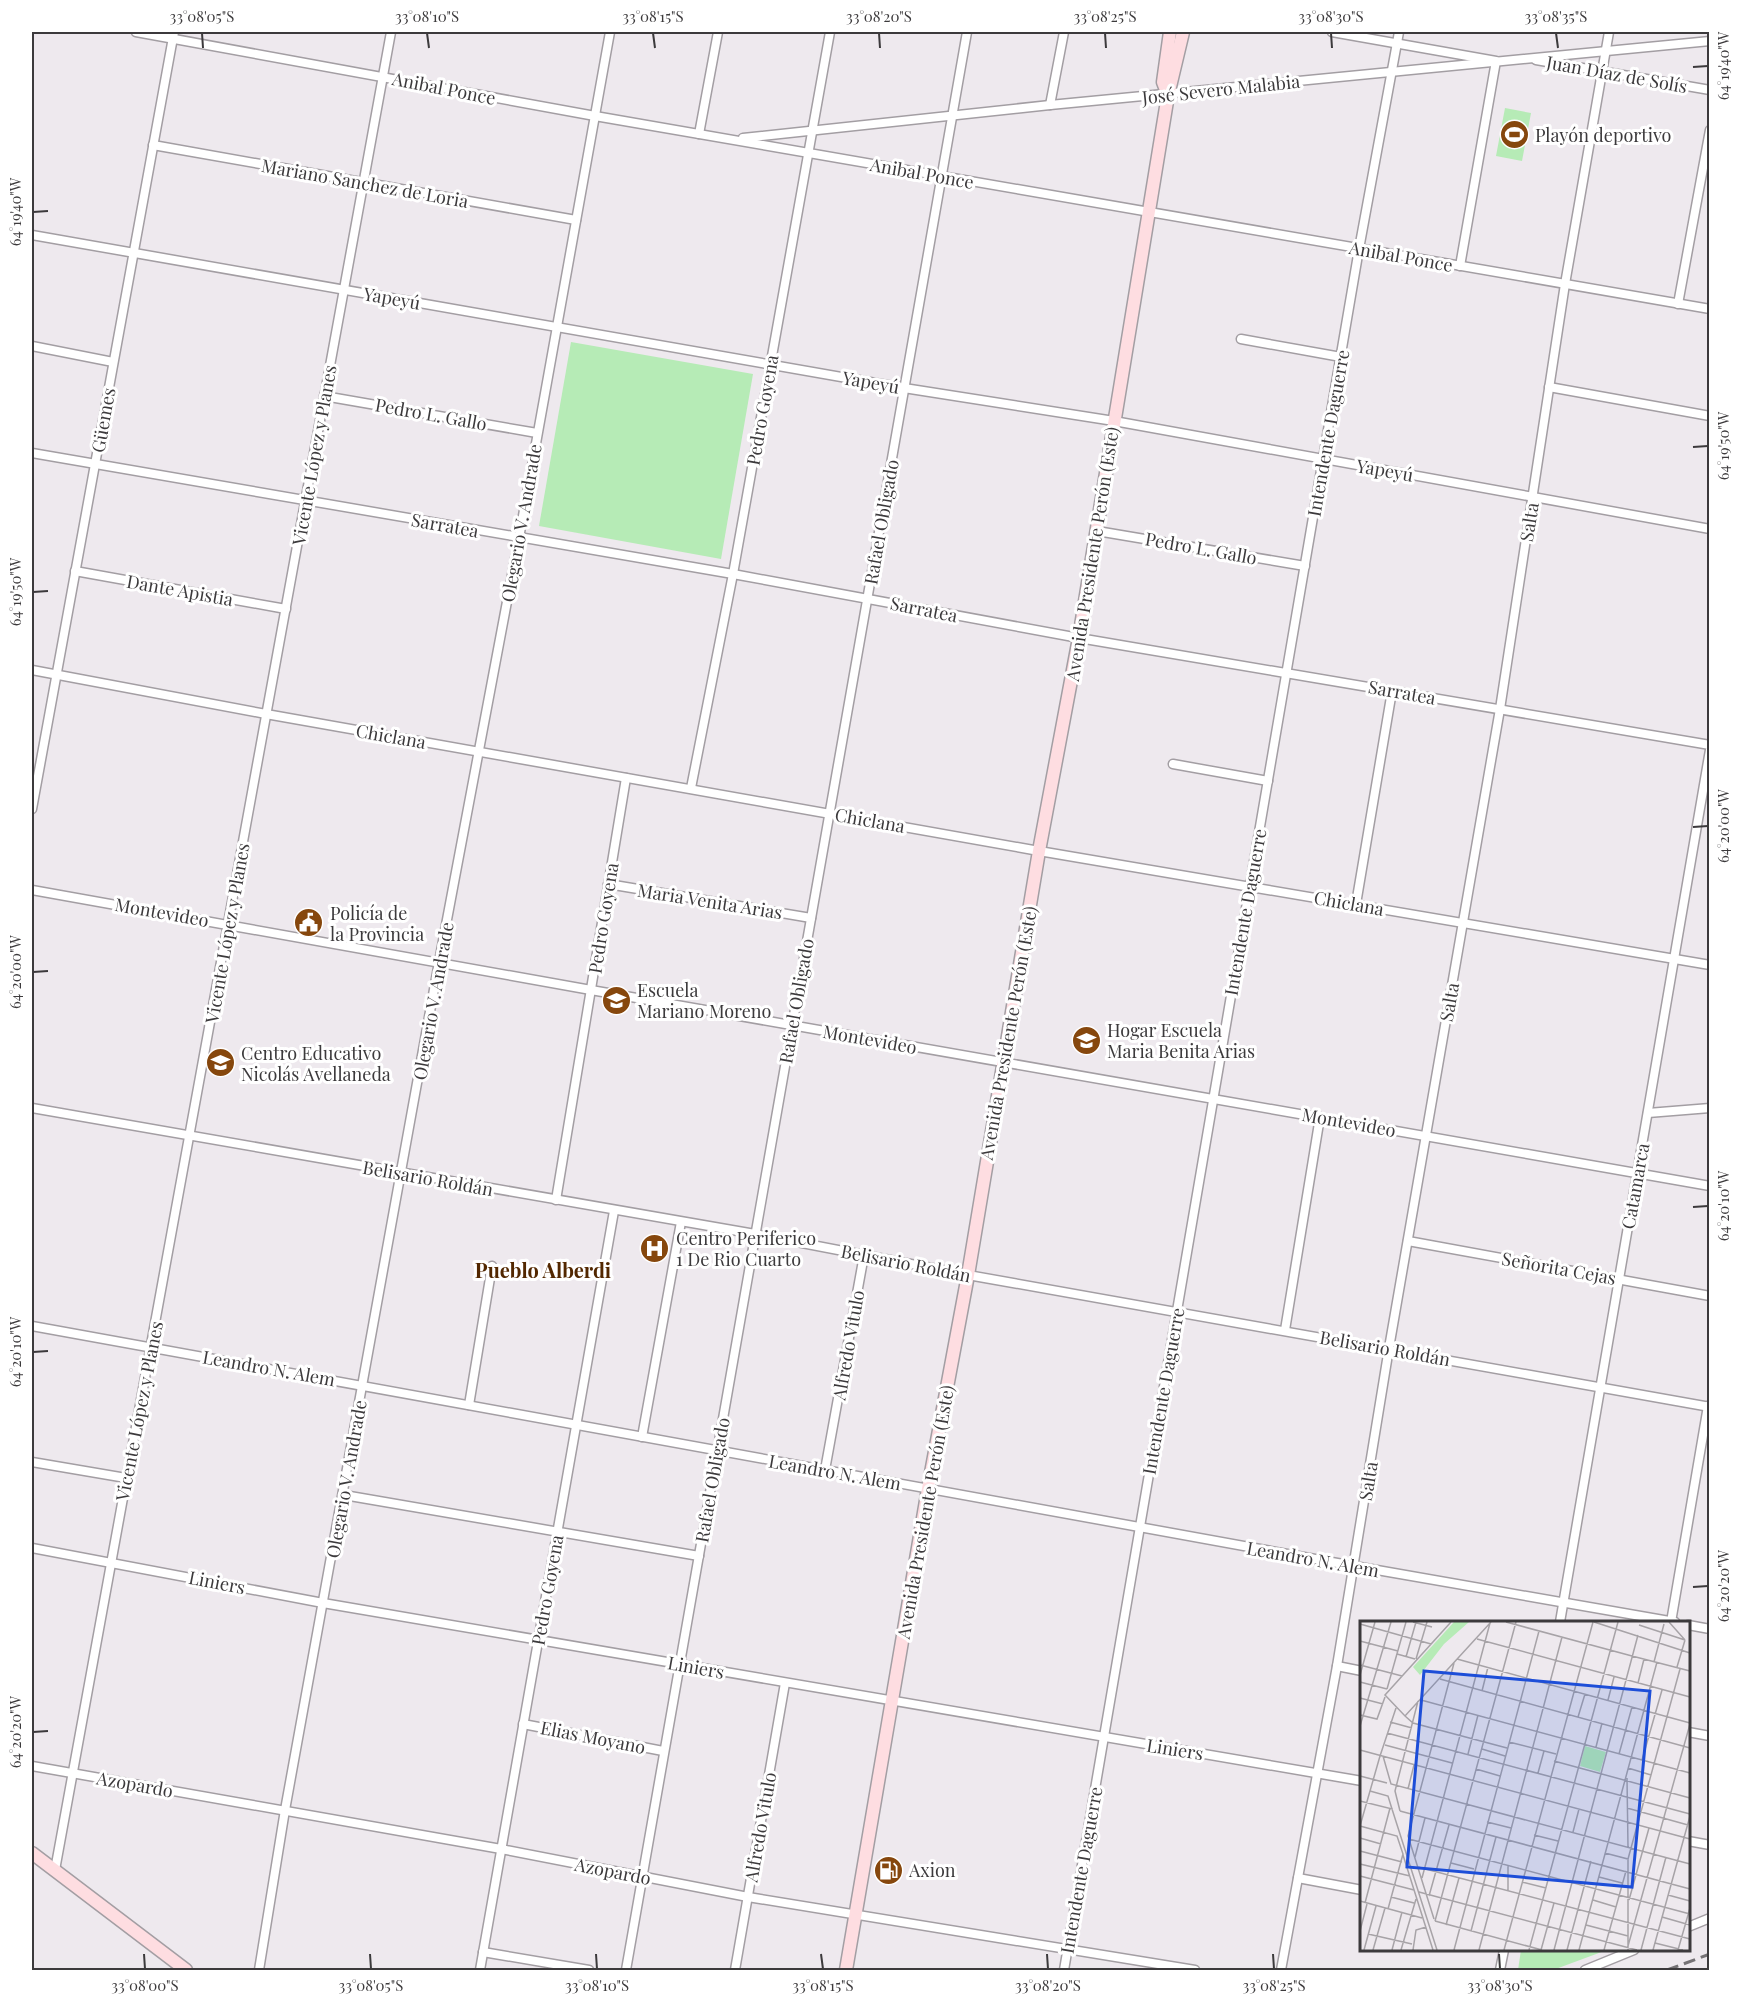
<svg xmlns="http://www.w3.org/2000/svg" width="1741" height="2002" viewBox="0 0 1741 2002" font-family="'Playfair Display',serif">
  <style>
    .green { fill: #b6ebb6 }
    .lines { fill: none; stroke-linecap: round; stroke-linejoin: round }
    .street-casing { stroke: #a39ea3; stroke-width: 11 }
    .secondary-casing { stroke: #a39ea3; stroke-width: 15 }
    .street { stroke: #fff; stroke-width: 8 }
    .secondary { stroke: #fedde1; stroke-width: 12 }
    .rail { stroke: #757275; stroke-width: 3; stroke-dasharray: 12 6; stroke-linecap: butt }
    .ticks { fill: none; stroke: #3c3a3c; stroke-width: 2 }
    .labels { text-anchor: middle; dominant-baseline: central; stroke-width: 6; stroke-linejoin: round; paint-order: stroke }
    .street-label { font-size: 18px; fill: #3c3a3c; stroke: #fff }
    .poi-label { font-size: 18px; fill: #3c3a3c; stroke: #fff; text-anchor: start }
    .neighbourhood-label { font-size: 20px; font-weight: bold; fill: #522700; stroke: #fff }
    .inset-road { fill: none; stroke: #a7a3a7; stroke-width: 1.5 }
    .view { fill: #1d4ed8; fill-opacity: 0.15; stroke: #1d4ed8; stroke-width: 3 }
    .inset-edge { fill: none; stroke: #3c3a3c; stroke-width: 3 }
    .neatline { fill: none; stroke: #3c3a3c; stroke-width: 2 }
    .ticks-label { font-size: 15px; text-anchor: middle; fill: #3c3a3c }
  </style>
  <rect width="100%" height="100%" fill="#eee9ee"/>
  <!-- green -->
  <g class="green">
    <path d="M1505,108l26,5 -9,48 -26,-5z"/>
    <path d="M571,342l182,32 -32,185 -182,-33z"/>
    <path d="M1521,1950h86l-54,20h-35z"/>
  </g>
  <g class="lines">
    <defs>
      <g id="street">
        <path d="M136,32l459,84 1115,193"/>
        <path d="M1332,32l164,29 -36,205"/>
        <path d="M1536,60l174,30"/>
        <path d="M1050,105l14,-73"/>
        <path d="M699,134l19,-102"/>
        <path d="M743,138l307,-33 660,-64"/>
        <path d="M153,145l423,75"/>
        <path d="M32,235l872,153 210,33 596,108"/>
        <path d="M1678,304l32,-174"/>
        <path d="M1241,339l100,18"/>
        <path d="M32,346l81,16"/>
        <path d="M1549,387l161,29"/>
        <path d="M324,396l213,37"/>
        <path d="M32,453l701,121 346,64 631,107"/>
        <path d="M1097,531l208,35"/>
        <path d="M75,571l211,38"/>
        <path d="M32,670l234,44 773,137 671,114"/>
        <path d="M1173,764l95,17"/>
        <path d="M691,788l42,-214 97,-542"/>
        <path d="M32,809l142,-777"/>
        <path d="M608,884l203,34"/>
        <path d="M32,890l559,100 1119,196"/>
        <path d="M1356,904l36,-213"/>
        <path d="M32,1108l723,126 213,41 742,132"/>
        <path d="M1648,1113l62,-5"/>
        <path d="M556,1200l70,-422"/>
        <path d="M1408,1241l302,55"/>
        <path d="M32,1326l1322,240 321,56"/>
        <path d="M1285,1330l35,-213"/>
        <path d="M469,1405l23,-139"/>
        <path d="M642,1437l39,-215"/>
        <path d="M32,1462l94,16"/>
        <path d="M825,1470l39,-215"/>
        <path d="M344,1495l355,61"/>
        <path d="M32,1548l291,55 1039,178"/>
        <path d="M1560,1622l150,-872"/>
        <path d="M1671,1622l37,-216"/>
        <path d="M1688,1625l22,4"/>
        <path d="M1337,1666l25,5"/>
        <path d="M523,1724l140,27"/>
        <path d="M1688,1732l22,4"/>
        <path d="M32,1766l469,83 247,48 447,73"/>
        <path d="M1688,1841l22,4"/>
        <path d="M55,1870l336,-1838"/>
        <path d="M1298,1878l64,12"/>
        <path d="M1688,1927l22,-9"/>
        <path d="M483,1952l106,18"/>
        <path d="M259,1970l26,-160 154,-848 80,-424 91,-506"/>
        <path d="M480,1970l134,-759"/>
        <path d="M626,1970l341,-1938"/>
        <path d="M735,1970l50,-287"/>
        <path d="M1064,1970l295,-1721 40,-217"/>
        <path d="M1281,1970l56,-304 52,-318 111,-639 65,-425 44,-252"/>
        <path d="M1500,1970l4,-20"/>
        <path d="M1585,1970l49,-20"/>
      </g>
      <g id="secondary">
        <path d="M1168,95l-5,-13 7,-50"/>
        <path d="M32,1853l154,117"/>
        <path d="M846,1970l82,-481 40,-214 71,-424 40,-213 89,-543 15,-63"/>
      </g>
    </defs>
    <!-- street casing -->
    <use href="#street" class="street-casing"/>
    <!-- secondary casing -->
    <use href="#secondary" class="secondary-casing"/>
    <!-- street -->
    <use href="#street" class="street"/>
    <!-- secondary -->
    <use href="#secondary" class="secondary"/>
    <!-- rail -->
    <path class="rail" d="M1667,1970l43,-16"/>
  </g>
  <!-- ticks -->
  <path class="ticks" d="M202,33l1,15M427,33l2,15M653,33l2,15M879,33l1,15M1105,33l1,15M1331,33l1,15M1556,33l2,15M1693,67l15,-1M33,212l15,-1M1693,447l15,-1M33,592l15,-1M1693,827l15,-1M33,972l15,-1M1693,1207l15,-1M33,1352l15,-1M1693,1587l15,-1M33,1732l15,-1M144,1954l1,15M370,1954l1,15M596,1954l1,15M821,1954l2,15M1047,1954l1,15M1273,1954l1,15M1499,1954l1,15"/>
  <!-- icons -->
  <defs>
    <symbol id="stadium-disc" viewBox="-11 -11 22 22"><circle r="9.5" fill="#86470d" stroke="#fff"/><path d="M0-5a6.5 5 0 1 0 0 10a6.5 5 0 1 0 0-10ZM-3.5-1.8h7v3.6h-7Z" fill="#fff"/></symbol>
    <symbol id="civic-disc" viewBox="-11 -11 22 22"><circle r="9.5" fill="#86470d" stroke="#fff"/><path d="M-.6-6.5H3V-4.5H.6V-3L4-1V1h2V6H-6V1h2V-1L-.6-3ZM-1.2 2.5V6h2.4V2.5Z" fill="#fff"/></symbol>
    <symbol id="school-disc" viewBox="-11 -11 22 22"><circle r="9.5" fill="#86470d" stroke="#fff"/><path d="M0-5L7-2L0 1L-7-2ZM-4 1L0 2.5L4 1V4Q0 6-4 4Z" fill="#fff"/></symbol>
    <symbol id="hospital-disc" viewBox="-11 -11 22 22"><circle r="9.5" fill="#86470d" stroke="#fff"/><path d="M-5-5h3v3.5h4V-5h3V5h-3V1.5h-4V5h-3Z" fill="#fff"/></symbol>
    <symbol id="fuel-disc" viewBox="-11 -11 22 22"><circle r="9.5" fill="#86470d" stroke="#fff"/><path d="M-5.5-6h7V0h2V4h1.3V-2.5L3-4.5l.8-.8L6-3V5H2.5V1h-1V6h-7ZM-4.2-4.7v3.2H.2V-4.7Z" fill="#fff"/></symbol>
  </defs>
  <g fill-rule="evenodd">
    <use href="#stadium-disc" x="1498" y="118" width="33" height="33"/>
    <use href="#civic-disc" x="292" y="906" width="33" height="33"/>
    <use href="#school-disc" x="600" y="984" width="33" height="33"/>
    <use href="#school-disc" x="1070" y="1024" width="33" height="33"/>
    <use href="#school-disc" x="204" y="1046" width="33" height="33"/>
    <use href="#hospital-disc" x="638" y="1232" width="33" height="33"/>
    <use href="#fuel-disc" x="872" y="1854" width="33" height="33"/>
  </g>
  <g class="labels">
    <!-- street labels -->
    <g class="street-label">
      <text transform="translate(1617 74) rotate(10)">Juan Díaz de Solís</text>
      <text transform="translate(444 88) rotate(11)">Anibal Ponce</text>
      <text transform="translate(1221 89) rotate(-6)">José Severo Malabia</text>
      <text transform="translate(922 173) rotate(10)">Anibal Ponce</text>
      <text transform="translate(365 183) rotate(10)">Mariano Sanchez de Loria</text>
      <text transform="translate(1401 256) rotate(10)">Anibal Ponce</text>
      <text transform="translate(392 298) rotate(10)">Yapeyú</text>
      <text transform="translate(871 382) rotate(10)">Yapeyú</text>
      <text transform="translate(762 410) rotate(-80)">Pedro Goyena</text>
      <text transform="translate(431 414) rotate(10)">Pedro L. Gallo</text>
      <text transform="translate(103 420) rotate(-80)">Güemes</text>
      <text transform="translate(1328 433) rotate(-80)">Intendente Daguerre</text>
      <text transform="translate(314 455) rotate(-80)">Vicente López y Planes</text>
      <text transform="translate(1385 470) rotate(10)">Yapeyú</text>
      <text transform="translate(881 522) rotate(-80)">Rafael Obligado</text>
      <text transform="translate(1529 522) rotate(-81)">Salta</text>
      <text transform="translate(521 523) rotate(-80)">Olegario V. Andrade</text>
      <text transform="translate(445 525) rotate(10)">Sarratea</text>
      <text transform="translate(1201 548) rotate(10)">Pedro L. Gallo</text>
      <text transform="translate(1092 554) rotate(-81)">Avenida Presidente Perón (Este)</text>
      <text transform="translate(180 590) rotate(10)">Dante Apistia</text>
      <text transform="translate(924 609) rotate(11)">Sarratea</text>
      <text transform="translate(1402 692) rotate(10)">Sarratea</text>
      <text transform="translate(391 736) rotate(10)">Chiclana</text>
      <text transform="translate(870 820) rotate(10)">Chiclana</text>
      <text transform="translate(710 901) rotate(9)">Maria Venita Arias</text>
      <text transform="translate(1349 903) rotate(10)">Chiclana</text>
      <text transform="translate(162 912) rotate(10)">Montevideo</text>
      <text transform="translate(1245 912) rotate(-80)">Intendente Daguerre</text>
      <text transform="translate(603 918) rotate(-81)">Pedro Goyena</text>
      <text transform="translate(227 933) rotate(-80)">Vicente López y Planes</text>
      <text transform="translate(433 1001) rotate(-80)">Olegario V. Andrade</text>
      <text transform="translate(796 1001) rotate(-80)">Rafael Obligado</text>
      <text transform="translate(1449 1002) rotate(-80)">Salta</text>
      <text transform="translate(1008 1033) rotate(-80)">Avenida Presidente Perón (Este)</text>
      <text transform="translate(870 1039) rotate(10)">Montevideo</text>
      <text transform="translate(1349 1122) rotate(10)">Montevideo</text>
      <text transform="translate(428 1178) rotate(10)">Belisario Roldán</text>
      <text transform="translate(1635 1186) rotate(-80)">Catamarca</text>
      <text transform="translate(906 1263) rotate(11)">Belisario Roldán</text>
      <text transform="translate(1559 1268) rotate(10)">Señorita Cejas</text>
      <text transform="translate(848 1345) rotate(-80)">Alfredo Vitulo</text>
      <text transform="translate(1385 1348) rotate(10)">Belisario Roldán</text>
      <text transform="translate(269 1368) rotate(10)">Leandro N. Alem</text>
      <text transform="translate(1163 1391) rotate(-80)">Intendente Daguerre</text>
      <text transform="translate(139 1411) rotate(-79)">Vicente López y Planes</text>
      <text transform="translate(835 1472) rotate(10)">Leandro N. Alem</text>
      <text transform="translate(346 1479) rotate(-80)">Olegario V. Andrade</text>
      <text transform="translate(712 1480) rotate(-80)">Rafael Obligado</text>
      <text transform="translate(1368 1481) rotate(-81)">Salta</text>
      <text transform="translate(925 1512) rotate(-80)">Avenida Presidente Perón (Este)</text>
      <text transform="translate(1313 1559) rotate(10)">Leandro N. Alem</text>
      <text transform="translate(217 1582) rotate(11)">Liniers</text>
      <text transform="translate(547 1590) rotate(-80)">Pedro Goyena</text>
      <text transform="translate(696 1667) rotate(10)">Liniers</text>
      <text transform="translate(593 1737) rotate(11)">Elias Moyano</text>
      <text transform="translate(1175 1749) rotate(9)">Liniers</text>
      <text transform="translate(135 1784) rotate(10)">Azopardo</text>
      <text transform="translate(760 1827) rotate(-80)">Alfredo Vitulo</text>
      <text transform="translate(1081 1870) rotate(-80)">Intendente Daguerre</text>
      <text transform="translate(613 1871) rotate(11)">Azopardo</text>
    </g>
    <!-- poi labels -->
    <g class="poi-label">
      <text x="1535" y="135">Playón deportivo</text>
      <text x="330" y="913">Policía de<tspan x="330" dy="21">la Provincia</tspan></text>
      <text x="637" y="990">Escuela<tspan x="637" dy="21">Mariano Moreno</tspan></text>
      <text x="1107" y="1030">Hogar Escuela<tspan x="1107" dy="21">Maria Benita Arias</tspan></text>
      <text x="241" y="1053">Centro Educativo<tspan x="241" dy="21">Nicolás Avellaneda</tspan></text>
      <text x="676" y="1238">Centro Periferico<tspan x="676" dy="21">1 De Rio Cuarto</tspan></text>
      <text x="909" y="1870">Axion</text>
    </g>
    <!-- neighbourhood labels -->
    <g class="neighbourhood-label">
      <text x="543" y="1269">Pueblo Alberdi</text>
    </g>
  </g>
  <!-- overview -->
  <g transform="translate(1360 1621)">
    <rect width="330" height="330" fill="#eee9ee"/>
    <path d="M94,1h15l-25,22 -24,31 -7,-8zM225,125l21,6 -6,20 -20,-6z" fill="#b6ebb6"/>
    <path class="inset-road" d="M53,1l19,5M91,1l-66,73 20,21 86,-94M146,1l126,34M234,1l96,31M309,1l16,18M0,3l71,20M279,4l46,15M117,18l213,58M0,20l38,10M37,33l18,5M272,35l58,15M46,36l10,-35M56,38l11,-37M97,38l233,64M294,41l10,-38M0,44l42,11M317,46l8,-27M0,54l15,-53M80,58l250,69M0,61l27,7M278,62l6,-24M27,68l19,-67M122,70l6,-24M0,77l23,6M61,79l269,73M248,79l6,-23M0,94l17,4 8,-22M45,95l8,7 94,25M218,96l7,-23M30,101l22,6M0,105l31,-104M27,112l303,81M149,121l47,12M25,124l67,18M236,126l6,-24M122,128l23,7M0,129l330,89M108,133l10,-39M259,133l13,-47M20,135l16,-48M23,135l8,28 299,80M282,139l20,-70M194,140l136,37M268,147l23,7M116,148l24,7M178,152l6,-22M0,155l27,7M267,157l1,69M48,168l6,-24M0,180l32,8 -4,-13 -18,-5M267,187l61,17M32,188l45,141M40,190l290,78M40,190l-5,-20 23,-90M127,201l24,6M0,205l37,10 6,18 -15,55M0,205l20,-70M213,211l6,-23M174,214l24,6M0,217l21,6M49,218l281,75M0,230l42,11M245,232l23,6 52,-190M43,234l30,95M55,236l10,-39M91,242l23,6M0,243l50,12M58,246l272,72M0,255l54,14M239,256l23,6M62,257l68,-255M162,261l24,6M148,270v-26M59,271l218,58M308,274l22,6M69,275l20,-71M31,276l23,6M233,279l23,7M269,279l20,-72M0,280l62,17M5,282l25,-95M302,296l28,8M74,298l-26,-83 46,-173M75,300l81,-299M75,300l107,29M86,304l13,-47M226,304l42,11M0,310l7,-27M111,310l25,-94M8,313l44,10M295,322l28,7M268,325l62,-222M4,329l12,-44M13,329l12,-42M32,329l10,-38M41,329l15,-51M53,329l3,-20 10,-3M94,329l85,-319M119,329l83,-313M144,329l89,-328M169,329l89,-328M181,329l13,-47M194,329l84,-315M207,329l24,-89M219,329l78,-288M244,329l22,-79M268,329v-91M281,329l25,-93M293,329l37,-134M318,329l12,-42"/>
    <path class="view" d="M64,50l226,20 -18,196 -225,-20z"/>
    <rect width="330" height="330" class="inset-edge"/>
  </g>
  <!-- border -->
  <rect width="1741" height="2002" fill="none" stroke="#ffffff" stroke-width="66"/>
  <rect x="33" y="33" width="1675" height="1936" class="neatline"/>
  <g class="ticks-label">
    <text x="202" y="22">33°08'05"S</text>
    <text x="427" y="22">33°08'10"S</text>
    <text x="653" y="22">33°08'15"S</text>
    <text x="879" y="22">33°08'20"S</text>
    <text x="1105" y="22">33°08'25"S</text>
    <text x="1331" y="22">33°08'30"S</text>
    <text x="1556" y="22">33°08'35"S</text>
    <text transform="translate(1724 66) rotate(-90)" y="5">64°19'40"W</text>
    <text transform="translate(16 212) rotate(-90)" y="5">64°19'40"W</text>
    <text transform="translate(1724 446) rotate(-90)" y="5">64°19'50"W</text>
    <text transform="translate(16 592) rotate(-90)" y="5">64°19'50"W</text>
    <text transform="translate(1724 826) rotate(-90)" y="5">64°20'00"W</text>
    <text transform="translate(16 972) rotate(-90)" y="5">64°20'00"W</text>
    <text transform="translate(1724 1206) rotate(-90)" y="5">64°20'10"W</text>
    <text transform="translate(16 1352) rotate(-90)" y="5">64°20'10"W</text>
    <text transform="translate(1724 1586) rotate(-90)" y="5">64°20'20"W</text>
    <text transform="translate(16 1732) rotate(-90)" y="5">64°20'20"W</text>
    <text x="145" y="1991">33°08'00"S</text>
    <text x="371" y="1991">33°08'05"S</text>
    <text x="597" y="1991">33°08'10"S</text>
    <text x="823" y="1991">33°08'15"S</text>
    <text x="1048" y="1991">33°08'20"S</text>
    <text x="1274" y="1991">33°08'25"S</text>
    <text x="1500" y="1991">33°08'30"S</text>
  </g>
</svg>
